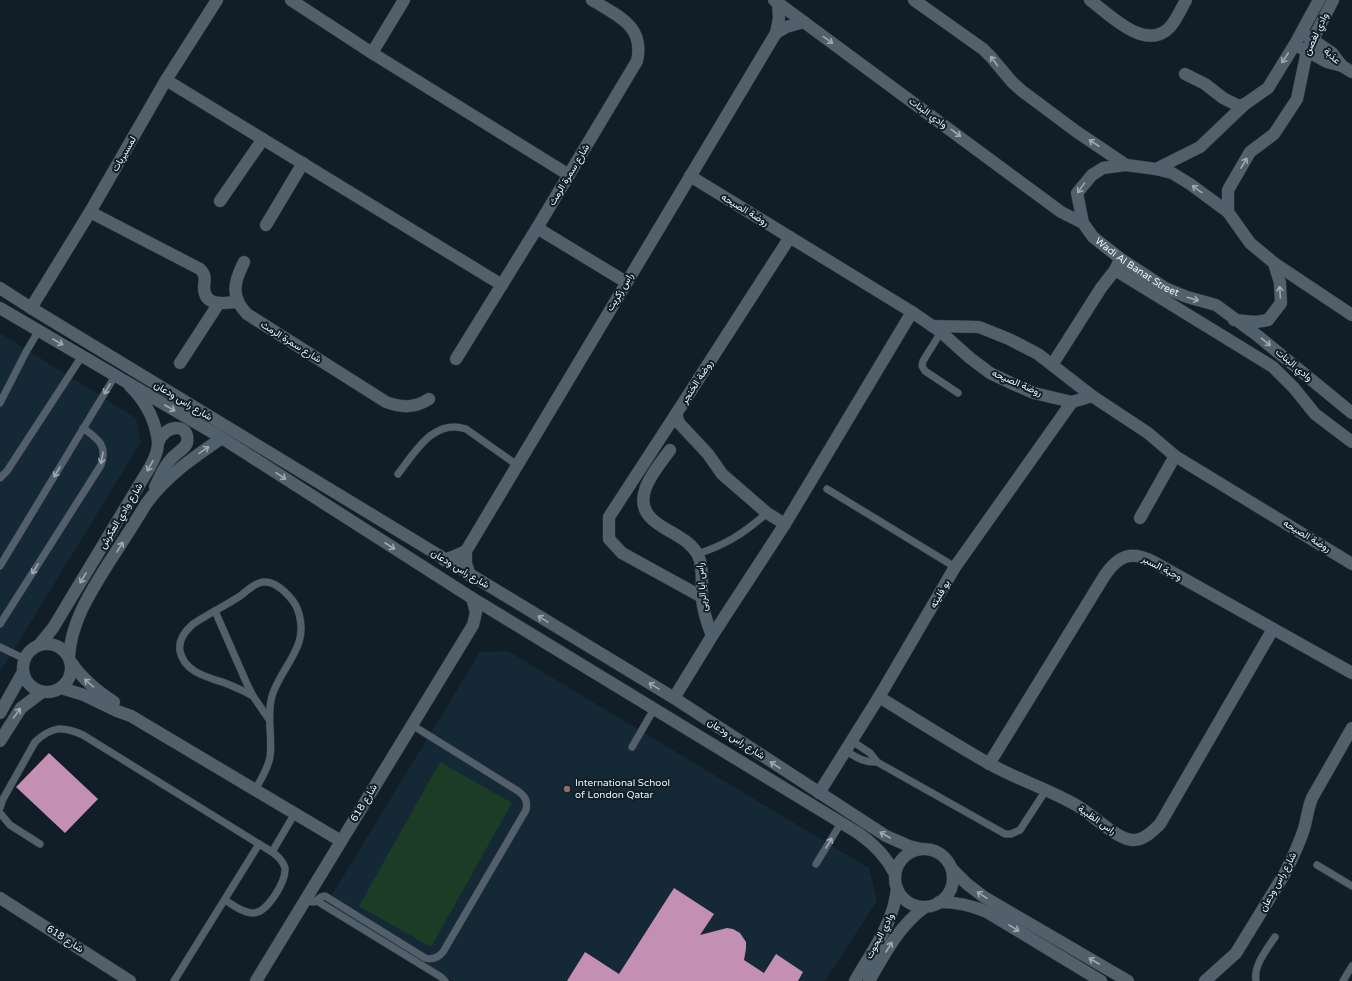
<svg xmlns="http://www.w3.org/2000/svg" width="1352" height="981" viewBox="0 0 1352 981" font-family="'Varela Round',Vazirmatn,sans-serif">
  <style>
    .built { fill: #152835 }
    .green { fill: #1c3c26 }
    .building { fill: #c38fb3 }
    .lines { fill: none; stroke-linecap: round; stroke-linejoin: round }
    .service-casing { stroke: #30373f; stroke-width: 8 }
    .minor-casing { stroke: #30373f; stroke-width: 13 }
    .tertiary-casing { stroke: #30373f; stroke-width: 13 }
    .service { stroke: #52606c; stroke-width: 7 }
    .minor { stroke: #52606c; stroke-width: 12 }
    .tertiary { stroke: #52606c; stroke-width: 12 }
    .oneway { stroke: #9eaab3 }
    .education-dot { fill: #8d6e63; stroke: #111e27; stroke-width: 1.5 }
    .labels { text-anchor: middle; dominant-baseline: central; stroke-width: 4; stroke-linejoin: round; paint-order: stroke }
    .street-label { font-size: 10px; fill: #ebf3fa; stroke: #111e27 }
    .poi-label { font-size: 10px; fill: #ebf3fa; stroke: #111e27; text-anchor: start }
  </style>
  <rect width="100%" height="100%" fill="#111e27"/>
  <!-- built -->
  <g class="built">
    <path d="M0,333l136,85 5,24 -141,230z"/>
    <path d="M508,651l361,217 8,33 -52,80h-372l-126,-78 153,-251z"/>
  </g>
  <!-- green -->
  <path class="green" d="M440,762l72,41 -81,144 -72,-41z"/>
  <!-- building -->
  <g class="building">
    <path d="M49,753l49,46 -33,34 -49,-46z"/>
    <path d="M674,888l40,26 -14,21 27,-7 6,1 7,4 6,9v7l-2,11 20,13 12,-19 27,18 -5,9h-231l18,-29 34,22z"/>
  </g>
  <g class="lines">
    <defs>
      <g id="service">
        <path d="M941,332l-18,29 -1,5 3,5 33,22"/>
        <path d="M0,403l26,-51 13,-22"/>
        <path d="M398,474c17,-22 36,-56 68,-45l51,36"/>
        <path d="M0,478l7,-7 75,-115"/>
        <path d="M827,489l128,78"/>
        <path d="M697,554c29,-9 47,-21 70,-41"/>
        <path d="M0,566l115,-190"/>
        <path d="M215,611l32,73 6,12 15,22"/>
        <path d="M0,624l101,-159c7,-20 -3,-26 -18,-37"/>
        <path d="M0,647l25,12"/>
        <path d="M253,696c-9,-5 -18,-9 -28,-13 -18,-6 -41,-11 -45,-32 -2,-11 5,-20 13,-27 15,-10 32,-18 47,-28 7,-5 14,-13 23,-14 12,-1 23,10 30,19 8,11 10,29 6,41 -6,19 -21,34 -27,54 -6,22 1,40 -2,61 -2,12 -9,22 -15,33"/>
        <path d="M852,741l18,12 7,9 128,72h6l9,-4 26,-40"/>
        <path d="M632,747l22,-38"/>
        <path d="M846,751c10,6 18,12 31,11"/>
        <path d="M0,808l3,-9 32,-57c17,-16 28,-16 48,-7l189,117c6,4 11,9 13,16 1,14 -18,45 -32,45 -10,0 -20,-8 -28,-13"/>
        <path d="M0,813l10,12 30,19"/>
        <path d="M272,852l23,-39"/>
        <path d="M816,864l25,-41"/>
        <path d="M1317,865l35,21"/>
        <path d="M305,901l9,1 7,-5 4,-1 100,62c7,2 13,0 18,-6l83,-142c2,-9 -1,-14 -8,-19l-106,-66"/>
        <path d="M317,901l124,76 4,4"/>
        <path d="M174,981l85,-137"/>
        <path d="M1256,981c-3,-15 11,-32 19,-44"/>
        <path d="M1343,981l9,-15"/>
      </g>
      <g id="minor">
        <path d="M291,0l81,53 197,122"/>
        <path d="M1090,0c19,14 56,53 80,27 7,-8 11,-18 16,-27"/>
        <path d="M776,33l10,-6 18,-5"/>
        <path d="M1307,36l25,17 10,13"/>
        <path d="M1301,48l26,14 15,4 10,6"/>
        <path d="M372,53l32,-53"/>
        <path d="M1185,74l20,10 18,14 16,8 6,-2"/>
        <path d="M166,80l336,205"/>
        <path d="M1156,169l44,-22 45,-43 23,-16 27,-44 24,-44"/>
        <path d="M690,176l222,136 29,20 29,26 20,15 23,11 21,9 38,9 20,-6 56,37 27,23 177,108"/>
        <path d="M220,201l43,-62"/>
        <path d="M90,212l110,57c6,6 5,10 4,18 0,20 20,16 33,15"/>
        <path d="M1228,212v-22l22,-38 24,-18 23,-35 10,-48 26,-51"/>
        <path d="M266,225l37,-62"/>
        <path d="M537,228l89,54"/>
        <path d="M244,262c-10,20 -14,34 3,52l139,88c16,6 29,6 43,-3"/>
        <path d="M1115,270l158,97 21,21 21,26 37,28"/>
        <path d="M31,308l59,-96 76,-132 51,-80"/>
        <path d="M932,326l47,1 30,12 29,15 54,42"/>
        <path d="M456,359l81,-131 100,-167c8,-35 -19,-45 -45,-61"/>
        <path d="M180,363l39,-60"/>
        <path d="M1052,365l49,-77 14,-18 4,-8"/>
        <path d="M676,414l-67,103v22l13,14 80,44"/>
        <path d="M670,450c-13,18 -41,48 -18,69 6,6 14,10 21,14 10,6 19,11 25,22 6,13 3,29 4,43 1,14 5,25 10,38l-38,62"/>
        <path d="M155,487c5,-10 9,-21 17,-29 4,-5 13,-9 15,-15 4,-20 -22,-20 -29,0"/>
        <path d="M1140,518l35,-62"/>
        <path d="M785,524l-18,-11 -45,-39 -14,-20 -29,-31 -3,-9 114,-177"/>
        <path d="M444,560l11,-4 11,-5"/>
        <path d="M470,576l-4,-13v-12l310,-518 3,-15 -1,-16"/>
        <path d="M712,636l73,-112 127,-212"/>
        <circle cx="47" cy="668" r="24"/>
        <path d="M39,645l14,-17 97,-161c4,-7 8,-15 8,-24 0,-4 -1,-8 -2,-12 -4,-18 -13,-32 -26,-45"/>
        <path d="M69,657c2,-35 21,-64 39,-93 13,-20 26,-40 38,-60 20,-28 48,-47 76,-66"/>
        <path d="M71,662c11,17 26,29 43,40"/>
        <path d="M61,688l23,7 33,16 14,5 210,125"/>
        <path d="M879,697c36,22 72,45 109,66 28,16 60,26 88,42 15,8 40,34 56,35 11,1 21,-9 28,-16l113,-195"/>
        <path d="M0,713l23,-41"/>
        <path d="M0,741l21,-33 21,-16"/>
        <path d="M989,764l116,-189c14,-20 26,-24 47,-14l200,112"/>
        <path d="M819,793l60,-96 76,-130 117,-165"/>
        <path d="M0,898l130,83"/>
        <path d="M256,981l217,-356 3,-13 -4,-14"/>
        <path d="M855,981c17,-30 39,-58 42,-93"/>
        <path d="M869,981c16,-28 30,-55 56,-74"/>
        <path d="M1205,981l31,-28 49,-80c7,-14 14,-29 19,-44 3,-11 4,-21 8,-31l40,-70"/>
      </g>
      <g id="tertiary">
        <path d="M774,0l287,212 22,11"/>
        <path d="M914,0l69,49 8,8 21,25 10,9 55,41 49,33"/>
        <path d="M1274,263l78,52"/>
        <path d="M0,288l31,20 643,390 212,138 23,10 12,3"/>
        <path d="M0,308l222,130 250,160 386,235c16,11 28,23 37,41"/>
        <path id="s1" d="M1234,320l22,2 12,-2 13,-17 -1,-20 -6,-20 -24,-20 -22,-31 -38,-28 -18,-11 -16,-4 -30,-4 -23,3 -11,7 -15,18 6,30 10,14 28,22 44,29 22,9 29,8 42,31 94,77"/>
        <circle cx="924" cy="878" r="29"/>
        <path d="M952,869l15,15 17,13 144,84"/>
        <path d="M939,902c17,0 32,3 48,10l114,69"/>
      </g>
    </defs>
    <!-- service casing -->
    <use href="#service" class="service-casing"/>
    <!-- minor casing -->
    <use href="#minor" class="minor-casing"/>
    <!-- tertiary casing -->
    <use href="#tertiary" class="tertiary-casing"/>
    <!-- service -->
    <use href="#service" class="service"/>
    <!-- minor -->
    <use href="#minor" class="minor"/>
    <!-- tertiary -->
    <use href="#tertiary" class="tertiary"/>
  </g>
  <!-- one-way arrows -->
  <defs><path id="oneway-shaft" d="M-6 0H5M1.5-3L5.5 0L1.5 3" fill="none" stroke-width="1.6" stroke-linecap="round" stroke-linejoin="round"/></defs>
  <g class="oneway">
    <use href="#oneway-shaft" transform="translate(828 40) rotate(36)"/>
    <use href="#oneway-shaft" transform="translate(1285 58) rotate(123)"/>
    <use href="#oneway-shaft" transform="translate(994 61) rotate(-127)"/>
    <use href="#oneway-shaft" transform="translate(956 133) rotate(37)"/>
    <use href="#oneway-shaft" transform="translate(1094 143) rotate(-147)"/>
    <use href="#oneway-shaft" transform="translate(1244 163) rotate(-59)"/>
    <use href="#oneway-shaft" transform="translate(1081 188) rotate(125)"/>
    <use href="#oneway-shaft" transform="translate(1197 189) rotate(-144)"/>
    <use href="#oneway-shaft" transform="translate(1280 292) rotate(-94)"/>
    <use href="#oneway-shaft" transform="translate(1193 299) rotate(16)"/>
    <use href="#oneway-shaft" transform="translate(58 342) rotate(30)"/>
    <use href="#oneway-shaft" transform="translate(1266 342) rotate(40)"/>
    <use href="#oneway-shaft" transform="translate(107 389) rotate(120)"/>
    <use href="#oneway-shaft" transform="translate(170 408) rotate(30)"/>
    <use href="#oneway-shaft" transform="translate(204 450) rotate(-35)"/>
    <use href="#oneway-shaft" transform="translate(102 458) rotate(100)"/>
    <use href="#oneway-shaft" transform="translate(150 466) rotate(119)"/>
    <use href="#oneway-shaft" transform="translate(57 472) rotate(121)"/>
    <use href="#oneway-shaft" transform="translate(281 476) rotate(33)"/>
    <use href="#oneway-shaft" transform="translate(390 546) rotate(33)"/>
    <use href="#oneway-shaft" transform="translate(120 547) rotate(-58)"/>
    <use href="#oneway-shaft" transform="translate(35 569) rotate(122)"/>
    <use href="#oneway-shaft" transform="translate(83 578) rotate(121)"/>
    <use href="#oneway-shaft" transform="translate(543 619) rotate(-149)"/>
    <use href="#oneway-shaft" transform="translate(89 683) rotate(-138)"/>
    <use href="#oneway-shaft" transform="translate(654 686) rotate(-149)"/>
    <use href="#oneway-shaft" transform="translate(17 713) rotate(-54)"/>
    <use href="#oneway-shaft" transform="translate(775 765) rotate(-147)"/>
    <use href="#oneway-shaft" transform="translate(885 835) rotate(-150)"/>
    <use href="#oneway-shaft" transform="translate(829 843) rotate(-59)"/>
    <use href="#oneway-shaft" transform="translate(982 895) rotate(-146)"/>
    <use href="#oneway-shaft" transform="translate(1014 928) rotate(31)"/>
    <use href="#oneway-shaft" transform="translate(889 947) rotate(-59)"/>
    <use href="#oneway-shaft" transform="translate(1094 961) rotate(-150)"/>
  </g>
  <!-- markers -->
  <circle class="education-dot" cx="567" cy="789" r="4"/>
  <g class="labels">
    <!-- street labels -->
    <g class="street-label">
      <text transform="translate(1316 34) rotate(-65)">وادي لغصن</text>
      <text transform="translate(1332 56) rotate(44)">عذبة</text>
      <text transform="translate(928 113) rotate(36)">وادي البنات</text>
      <text transform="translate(124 154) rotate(-60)">لمسيربات</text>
      <text transform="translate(569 175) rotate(-59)">شارع سمرة الرمث</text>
      <text transform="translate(745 210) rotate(31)">روضة الصيحه</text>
      <text stroke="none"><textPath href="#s1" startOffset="442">Wadi Al Banat Street</textPath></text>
      <text transform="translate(620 292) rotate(-59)">راس زكريت</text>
      <text transform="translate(291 342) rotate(32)">شارع سمرة الرمث</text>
      <text transform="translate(1294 365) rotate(40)">وادي البنات</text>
      <text transform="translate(697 382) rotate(-57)">روضة الخنجر</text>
      <text transform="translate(1017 383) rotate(23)">روضة الصيحه</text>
      <text transform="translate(183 401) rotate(31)">شارع راس ودعان</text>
      <text transform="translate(121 516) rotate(-59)">شارع وادي العكرش</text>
      <text transform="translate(1307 536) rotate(31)">روضة الصيحه</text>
      <text transform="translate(1162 568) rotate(27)">وجبة السبر</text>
      <text transform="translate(460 569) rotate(31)">شارع راس ودعان</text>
      <text transform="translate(702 587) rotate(-95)">راس ابا الربى</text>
      <text transform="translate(940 594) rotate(-60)">بو فليته</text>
      <text transform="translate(736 739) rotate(33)">شارع راس ودعان</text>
      <text transform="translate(364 803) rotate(-59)">شارع 618</text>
      <text transform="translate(1097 820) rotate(35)">راس الظبية</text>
      <text transform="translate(1278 882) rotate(-61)">شارع راس ودعان</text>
      <text transform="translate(880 936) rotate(-62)">وادي البحوث</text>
      <text transform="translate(65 939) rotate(33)">شارع 618</text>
    </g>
    <!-- poi labels -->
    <g class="poi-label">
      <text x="575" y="783">International School<tspan x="575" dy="12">of London Qatar</tspan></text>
    </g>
  </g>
</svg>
